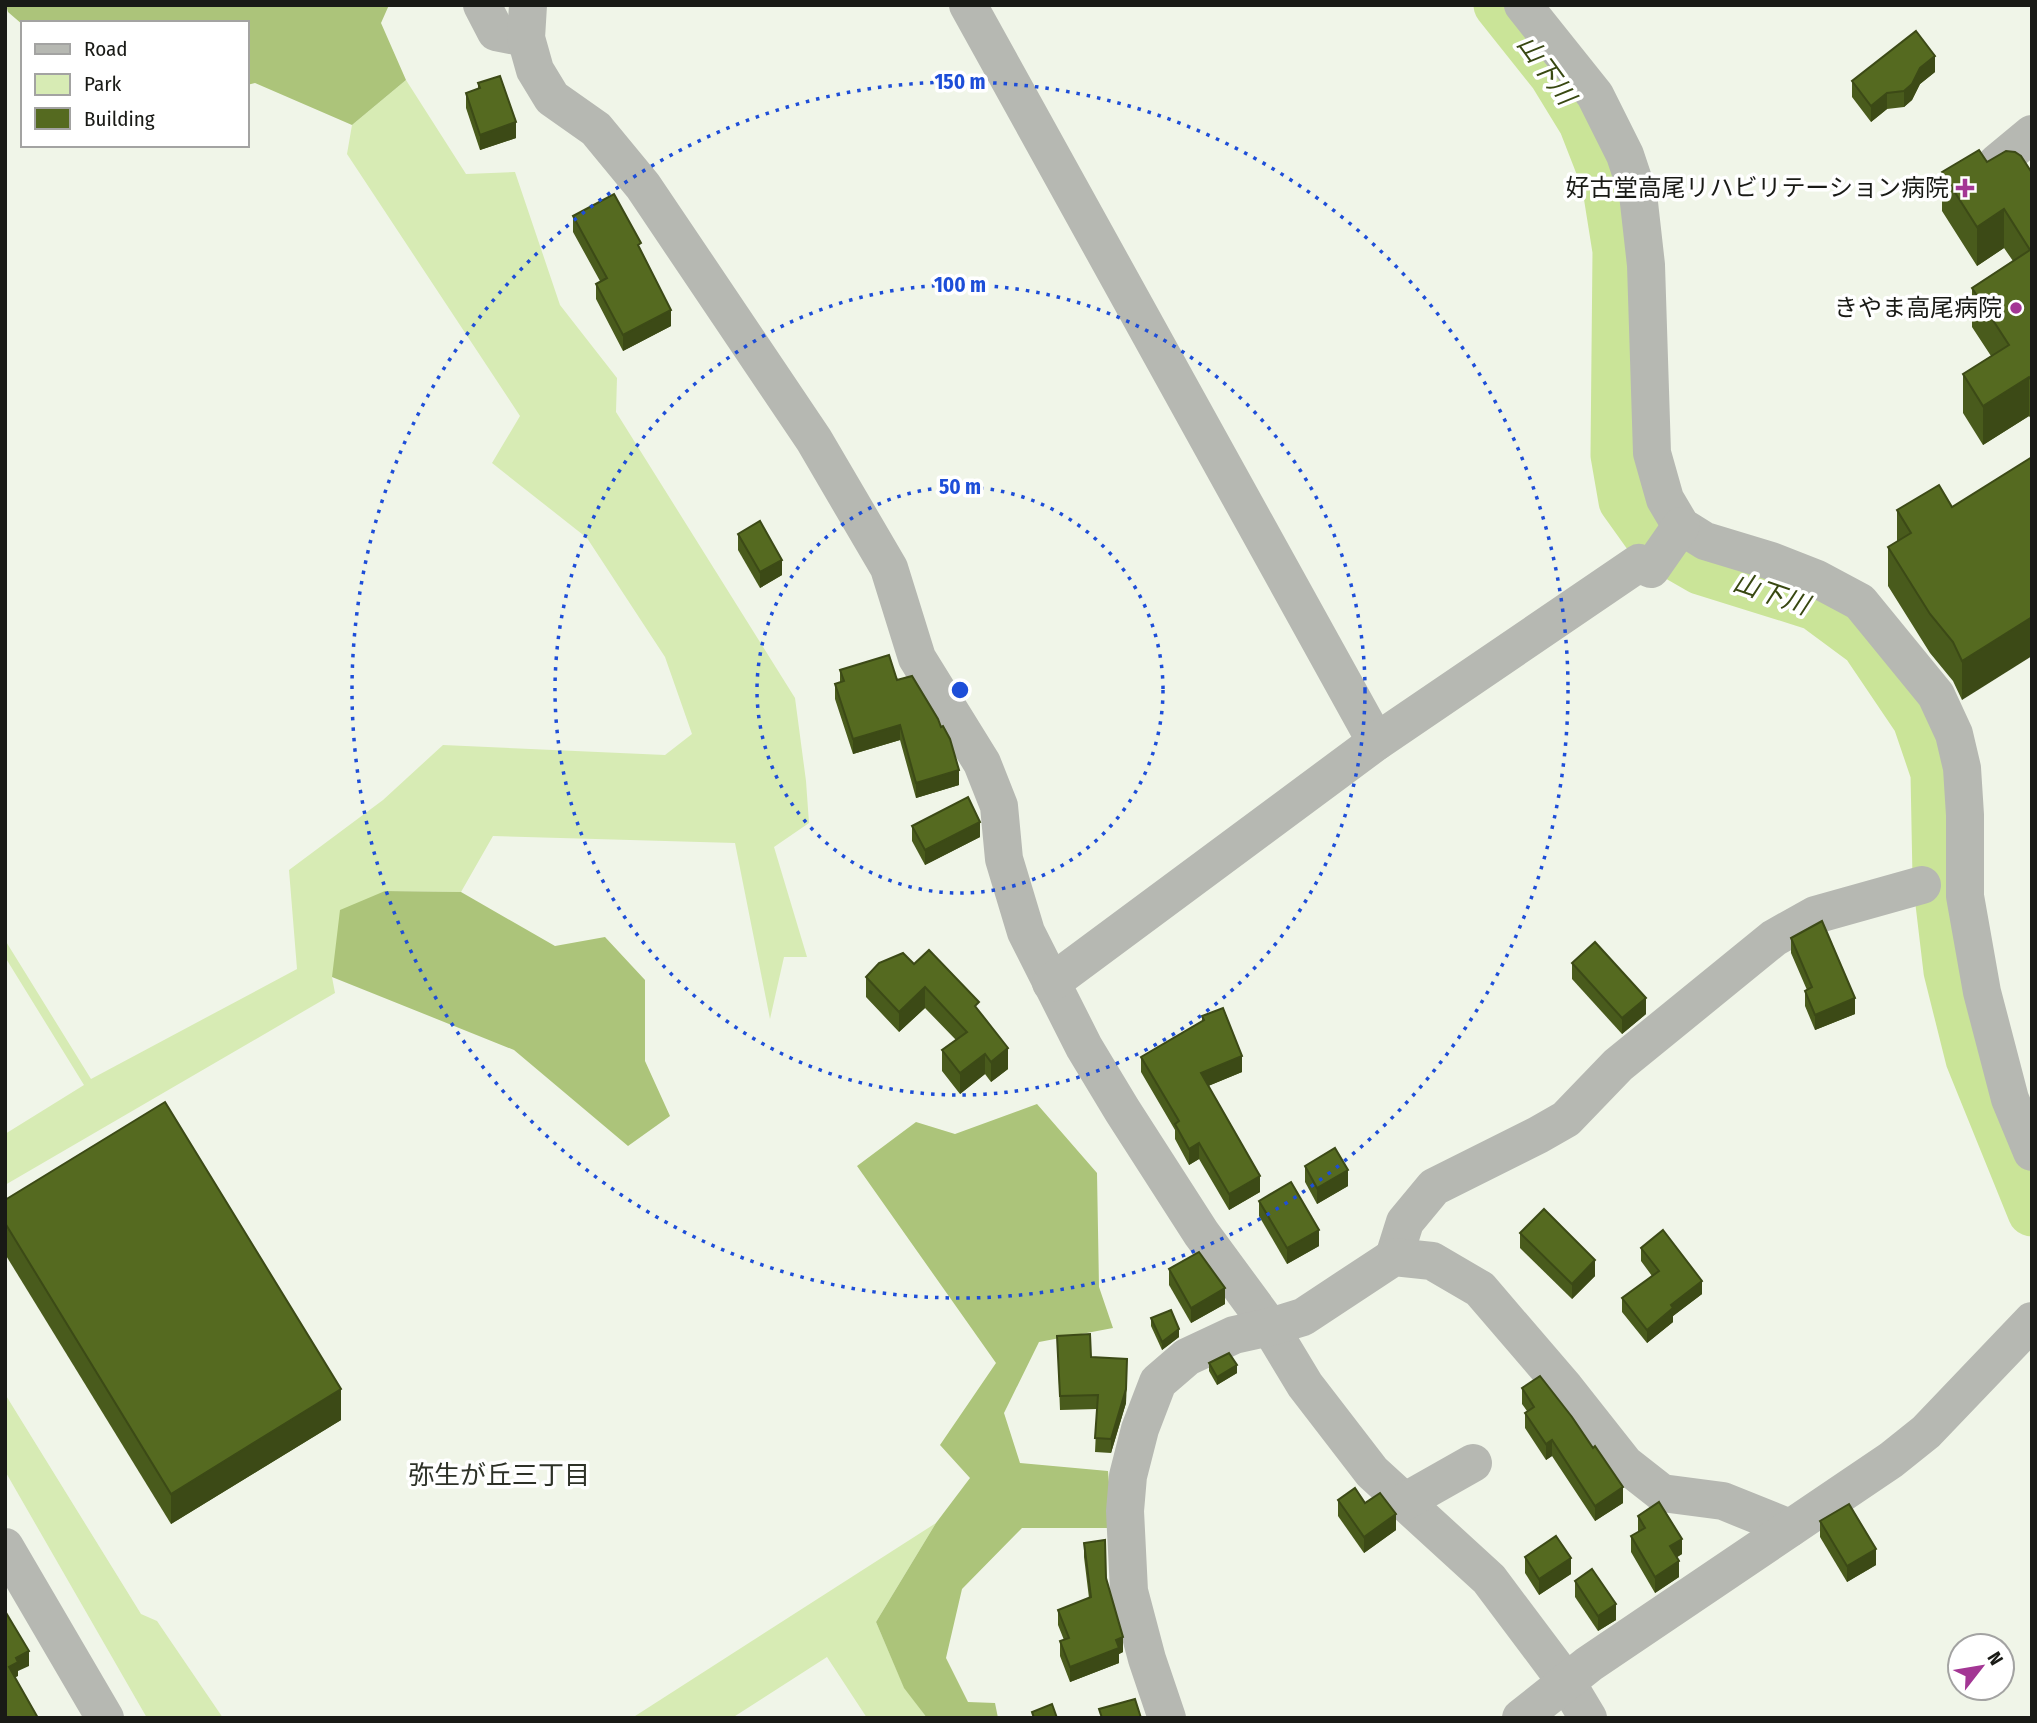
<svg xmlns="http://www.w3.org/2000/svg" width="2037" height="1723" viewBox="0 0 2037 1723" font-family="'Fira Sans Condensed','Noto Sans JP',sans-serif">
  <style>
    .green { fill: #d7ebb4 }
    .forest { fill: #acc47a }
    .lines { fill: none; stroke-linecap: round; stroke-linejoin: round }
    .river { stroke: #cae498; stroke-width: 49 }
    .minor { stroke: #b6b8b2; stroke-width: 38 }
    .wall { fill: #495b1c }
    .shaded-wall { fill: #3c4a16 }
    .building { fill: #556a20; stroke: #3c4a16; stroke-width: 2 }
    .ring { fill: none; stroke: #1d4ed8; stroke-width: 3.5; stroke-dasharray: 3.5 7 }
    .poi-dot { fill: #a33694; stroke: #fff; stroke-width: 2.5 }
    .labels { text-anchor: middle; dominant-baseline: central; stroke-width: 7; stroke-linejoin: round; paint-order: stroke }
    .poi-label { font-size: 24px; fill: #191a16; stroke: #fff; text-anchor: end }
    .water-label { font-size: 26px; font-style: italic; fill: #384811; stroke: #fff }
    .neighbourhood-label { font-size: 26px; fill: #2d3127; stroke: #fff }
    .centre { fill: #1d4ed8; stroke: #fff; stroke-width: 3.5 }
    .ring-label { font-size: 21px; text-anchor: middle; font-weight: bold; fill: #1d4ed8; stroke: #fff; stroke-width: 7; stroke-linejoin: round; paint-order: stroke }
  </style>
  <rect width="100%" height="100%" fill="#f0f5e8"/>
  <!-- green -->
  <g class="green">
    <path d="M406,80l60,94 49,-2 45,133 57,73 -1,34 179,286 11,83 3,42 -35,24 33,110h-23l-14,62 -35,-176 -242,-7 -32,56 -76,-1 -53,86 3,16 -330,192v-51l79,-49 -79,-128v-17l86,139 206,-110 -8,-99 94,-70 60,-55 222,10 27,-21 -27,-77 -78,-119 -95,-75 28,-47 -173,-262 5,-29z"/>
    <path d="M5,1394l136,220 16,7 66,97h-76l-142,-247z"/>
    <path d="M936,1523l-60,99 28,65 23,31h-60l-40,-61 -95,61h-100z"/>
  </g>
  <!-- forest -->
  <g class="forest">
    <path d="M6,5h383l-8,18 25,57 -54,45 -97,-42 -8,2v-62h-224v2l-15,-13z"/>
    <path d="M385,891l76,1 94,54 50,-9 40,43v81l25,55 -42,30 -114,-96 -182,-73 8,-67z"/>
    <path d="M1037,1104l60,69 2,114 14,41 -74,14 -35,71 16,50 88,8 5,57h-91l-60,61 -16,69 22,44 27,1 3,15h-71l-23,-30 -28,-66 60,-99 34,-45 -30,-33 56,-82 -139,-197 59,-44 39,12z"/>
  </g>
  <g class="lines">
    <!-- river -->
    <path class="river" d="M1498,5l55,69 30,49 23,59 11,69 -2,204 8,46 30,42 47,27 115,36 50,37 52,77 18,53 2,105 11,93 22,88 62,153"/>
    <!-- minor -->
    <g class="minor">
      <path d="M482,5l14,27 30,6"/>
      <path d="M528,5l-2,33 9,32 17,28 44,31 47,57 171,254 75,128 28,90 65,105 17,43 5,53 22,73 58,115 38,63 79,123 69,94 35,58 67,87 117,107 78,104 21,35"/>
      <path d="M968,5l408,737"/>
      <path d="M1523,5l72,90 30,60 13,39 8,71 6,188 13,46 16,27 24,15 66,20 46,18 43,23 76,93 18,39 8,34 3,47v81l17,96 28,107 22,53"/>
      <path d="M1997,163l35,-29"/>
      <path d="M1051,983l325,-241 263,-179 12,6 30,-43"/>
      <path d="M1394,1257l11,-35 29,-35 104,-52 28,-16 52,-54 156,-127 41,-23 107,-30"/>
      <path d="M1404,1502l69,-39"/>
      <path d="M5,1547l100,171"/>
      <path d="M1167,1718l-20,-59 -18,-68 -4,-80 3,-35 12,-47 18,-47 29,-25 47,-22 36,-8 33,-10 91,-60 38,4 48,28 85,99 60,76 37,29 61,8 67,27"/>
      <path d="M1521,1718l68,-54 302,-204 35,-28 106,-111"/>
    </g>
  </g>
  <!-- wall -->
  <g class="wall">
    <path d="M1935,72l-15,12 -8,16 -8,7 -17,2 -16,13 -19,-25v-16z"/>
    <path d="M478,83l38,55 -36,12 -14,-42v-15l12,-4z"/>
    <path d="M1987,162l45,11v247l-3,-4 -46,29 -20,-32v-39l28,-18 -19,-29v-39l41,-27 -9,-13 -27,18 -35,-55v-39z"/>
    <path d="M573,216l68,36 30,74 -48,25 -27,-52v-15l4,-3 -27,-49z"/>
    <path d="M2032,457l-70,243 -9,-19 -23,-28 -42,-67v-39l9,-5v-32l55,-3z"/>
    <path d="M738,534l44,41 -22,13 -22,-38z"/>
    <path d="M840,670l57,10 62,105 -43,13 -16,-58 -47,14 -18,-55v-15l5,-2z"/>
    <path d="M912,826l68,11 -55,28 -13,-24z"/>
    <path d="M1791,938l64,76 -40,16 -10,-24v-15l2,-1 -16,-37z"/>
    <path d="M1572,963l74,51 -24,20 -50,-55z"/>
    <path d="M914,964l65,47 29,58 -17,13 -6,-8 -25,20 -18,-23v-21l14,-10 -31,-32 -26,24 -33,-35v-20z"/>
    <path d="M1202,1016l40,56 -34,14 52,106 -31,18 -30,-51 -10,6 -14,-26v-9l-34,-58v-15l61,-36z"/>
    <path d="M1305,1166l43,20 -31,18 -12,-22z"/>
    <path d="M5,1200l336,220 -170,104 -166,-270z"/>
    <path d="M1259,1201l60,45 -32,18 -28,-48z"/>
    <path d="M1520,1233l75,43 -23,23 -52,-51z"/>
    <path d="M1641,1248l61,46 -29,22v6l-26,21 -25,-31v-14l30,-22 -11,-15z"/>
    <path d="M1169,1269l56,35 -34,19 -22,-38z"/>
    <path d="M1151,1318l28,19 -17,13 -11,-24z"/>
    <path d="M1057,1336l34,21 36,16 -1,30 -15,50 -16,-1 2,-43 -37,1z"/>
    <path d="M1209,1363l28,10 -20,12 -8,-14z"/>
    <path d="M1522,1388l101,115 -28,18 -43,-65 -6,4 -21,-32v-15l2,-2 -5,-7z"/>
    <path d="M1338,1500l27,3 31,27 -32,23 -26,-37z"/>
    <path d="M1638,1516l44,38 -6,3 3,20 -24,16 -24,-41v-16l7,-4z"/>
    <path d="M1820,1521l56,44 -29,17 -27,-45z"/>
    <path d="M1084,1543l22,35 17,74 -4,2v9l-49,19 -10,-26v-15l4,-1 -6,-15v-15l31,-12 -5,-41z"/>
    <path d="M1525,1557l46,17 -32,21 -14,-22z"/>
    <path d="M1575,1581l41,39 -18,11 -23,-34z"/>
  </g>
  <!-- shaded-wall -->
  <g class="shaded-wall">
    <path d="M1935,56v16l-15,12 -8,16 -8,7v-16l16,-23z"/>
    <path d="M1887,93v16l-16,13v-16z"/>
    <path d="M516,122v16l-36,12v-15z"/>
    <path d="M2004,209v39l-27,18v-39z"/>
    <path d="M671,310v16l-48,25v-16z"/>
    <path d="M2029,377v39l-46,29v-39z"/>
    <path d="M782,560v15l-22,13v-16z"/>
    <path d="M2032,617v39l-70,44v-39z"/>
    <path d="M900,725v15l-47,14v-15z"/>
    <path d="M959,770v15l-43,13v-15z"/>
    <path d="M980,822v15l-55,28v-15z"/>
    <path d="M925,987v21l-26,24v-20z"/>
    <path d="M1646,998v16l-24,20v-16z"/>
    <path d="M1855,998v16l-40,16v-15z"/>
    <path d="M1008,1048v21l-17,13v-20z"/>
    <path d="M985,1054v20l-25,20v-21z"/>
    <path d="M1242,1056v16l-41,17v-16z"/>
    <path d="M1199,1143v16l-10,6v-16z"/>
    <path d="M1348,1170v16l-31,18v-16z"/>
    <path d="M1260,1176v16l-31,18v-16z"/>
    <path d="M1319,1230v16l-32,18v-16z"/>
    <path d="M1595,1260v16l-23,23v-15z"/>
    <path d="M1702,1281v13l-29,22v6l-26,21v-13l24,-25z"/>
    <path d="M1225,1288v16l-34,19v-15z"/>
    <path d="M1179,1329v8l-17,13v-8z"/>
    <path d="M1127,1359l-1,44 -15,50v-14z"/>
    <path d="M1237,1365v8l-20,12v-8z"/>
    <path d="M341,1389v31l-170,104v-30z"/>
    <path d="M1552,1440v16l-6,4v-16z"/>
    <path d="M1623,1487v16l-28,18v-15z"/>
    <path d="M1396,1514v16l-32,23v-16z"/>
    <path d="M1682,1539v15l-12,8v-16z"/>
    <path d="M1876,1549v16l-29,17v-16z"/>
    <path d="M1571,1558v16l-32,21v-16z"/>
    <path d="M1679,1561v16l-24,16v-16z"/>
    <path d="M1616,1604v16l-18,11v-15z"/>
    <path d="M1123,1637v15l-4,2v9l-49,19v-15z"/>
    <path d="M29,1651v15l-11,5v5l-9,5v-14l7,-9z"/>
  </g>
  <!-- building -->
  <g class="building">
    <path d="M1916,31l19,25 -15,12 -8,16 -8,7 -17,2 -16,13 -19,-25z"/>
    <path d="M500,76l16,46 -36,13 -14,-42 14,-5 -2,-5z"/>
    <path d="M1979,150l8,12 19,-11 9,1 6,4 11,17v208l-3,-4 -46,29 -20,-32 46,-29 -37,-57 58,-38 -26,-41 -27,18 -35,-55z"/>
    <path d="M614,194l27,49 -3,2 33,65 -48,25 -27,-51 11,-6 -34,-62z"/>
    <path d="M2032,457v160l-70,44 -9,-19 -23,-28 -42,-67 23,-14 -14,-23 42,-25 13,22z"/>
    <path d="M760,521l22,39 -22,12 -22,-38z"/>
    <path d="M889,655l8,25 15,-4 26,43 3,8 2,-1 7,13 9,31 -43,13 -16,-58 -47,14 -18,-55 9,-3 -4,-11z"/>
    <path d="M968,797l12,25 -55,28 -13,-24z"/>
    <path d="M1822,921l33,77 -40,17 -10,-24 7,-4 -21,-49z"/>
    <path d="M1595,942l51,56 -24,20 -50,-55z"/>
    <path d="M929,950l50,52 -4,4 33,42 -17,14 -6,-8 -25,19 -18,-23 25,-18 -42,-45 -26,25 -33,-35 13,-14 24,-10 11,11z"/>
    <path d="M1223,1008l19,48 -41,17 59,103 -31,18 -30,-51 -10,6 -14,-25 4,-3 -38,-64 63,-37 -2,-4z"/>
    <path d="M165,1102l176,287 -170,105 -166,-271v-23z"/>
    <path d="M1335,1148l13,22 -31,18 -12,-22z"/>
    <path d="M1291,1182l28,48 -32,18 -28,-47z"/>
    <path d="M1544,1209l51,51 -23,24 -52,-51z"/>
    <path d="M1663,1230l39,51 -31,24 2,3 -26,22 -25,-32 37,-27 -18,-23z"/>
    <path d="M1199,1252l26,36 -34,20 -22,-39z"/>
    <path d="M1171,1310l8,19 -17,13 -11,-24z"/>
    <path d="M1090,1334l1,23 36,2 -1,30 -15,50 -16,-1 3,-43 -38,1 -3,-60z"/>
    <path d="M1229,1353l8,12 -20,12 -8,-14z"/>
    <path d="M1540,1376l32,41 21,31 2,-2 28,41 -28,19 -43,-66 -6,4 -21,-31 9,-6 -12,-19z"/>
    <path d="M1355,1488l10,15 15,-10 16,21 -32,23 -26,-37z"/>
    <path d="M1659,1502l23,37 -12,7 9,15 -24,16 -24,-41 14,-8 -7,-12z"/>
    <path d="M1849,1504l27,45 -29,17 -27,-45z"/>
    <path d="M1556,1536l15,22 -32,21 -14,-22z"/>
    <path d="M1105,1540l1,38 17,59 -7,3 3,8 -49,19 -10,-26 9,-3 -11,-28 33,-13 -7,-54z"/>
    <path d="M1592,1569l24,35 -18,12 -23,-35z"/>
    <path d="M5,1611l24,40 -13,7 2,4 -9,5 29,51h-33z"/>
    <path d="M1135,1699l6,19h-39l-3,-9z"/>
    <path d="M1052,1704l5,14h-23l-2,-6z"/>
  </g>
  <!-- distance rings -->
  <g class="ring">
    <circle cx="960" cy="690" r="203"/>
    <circle cx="960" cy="690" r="405"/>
    <circle cx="960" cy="690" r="608"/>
  </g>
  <!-- markers -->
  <g class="poi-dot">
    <path d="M1961.5 177.5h7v7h7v7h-7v7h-7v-7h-7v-7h7z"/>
    <circle cx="2016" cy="308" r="7"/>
  </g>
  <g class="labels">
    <!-- poi labels -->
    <g class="poi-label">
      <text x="1949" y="188">好古堂高尾リハビリテーション病院</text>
      <text x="2002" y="308">きやま高尾病院</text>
    </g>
    <!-- water labels -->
    <g class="water-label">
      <text transform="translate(1546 70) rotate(54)">山下川</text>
      <text transform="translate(1771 594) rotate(19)">山下川</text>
    </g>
    <!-- neighbourhood labels -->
    <g class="neighbourhood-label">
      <text x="499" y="1475">弥生が丘三丁目</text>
    </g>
  </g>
  <circle cx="960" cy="690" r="10" class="centre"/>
  <g class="ring-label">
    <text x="960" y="89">150 m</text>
    <text x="960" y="292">100 m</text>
    <text x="960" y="494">50 m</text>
  </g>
  <!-- border -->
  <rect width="2037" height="1723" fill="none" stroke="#191a16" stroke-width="14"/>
  <!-- legend -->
  <rect x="21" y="21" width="228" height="126" fill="#ffffff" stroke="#a3a3a2" stroke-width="2"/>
  <rect x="35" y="44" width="35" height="10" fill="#b6b8b2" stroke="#a3a3a2" stroke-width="2"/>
  <text x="84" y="56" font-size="21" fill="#191a16">Road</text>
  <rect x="35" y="74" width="35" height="21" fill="#d7ebb4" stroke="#a3a3a2" stroke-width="2"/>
  <text x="84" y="91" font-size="21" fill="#191a16">Park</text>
  <rect x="35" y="108" width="35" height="21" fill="#556a20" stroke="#a3a3a2" stroke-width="2"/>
  <text x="84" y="126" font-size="21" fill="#191a16">Building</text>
  <!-- north arrow -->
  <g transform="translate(1981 1667) rotate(59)"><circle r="33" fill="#ffffff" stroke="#a3a3a2" stroke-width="2"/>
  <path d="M0-5L12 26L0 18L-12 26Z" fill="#a33694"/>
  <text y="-10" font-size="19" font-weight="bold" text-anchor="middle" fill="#191a16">N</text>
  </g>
</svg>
